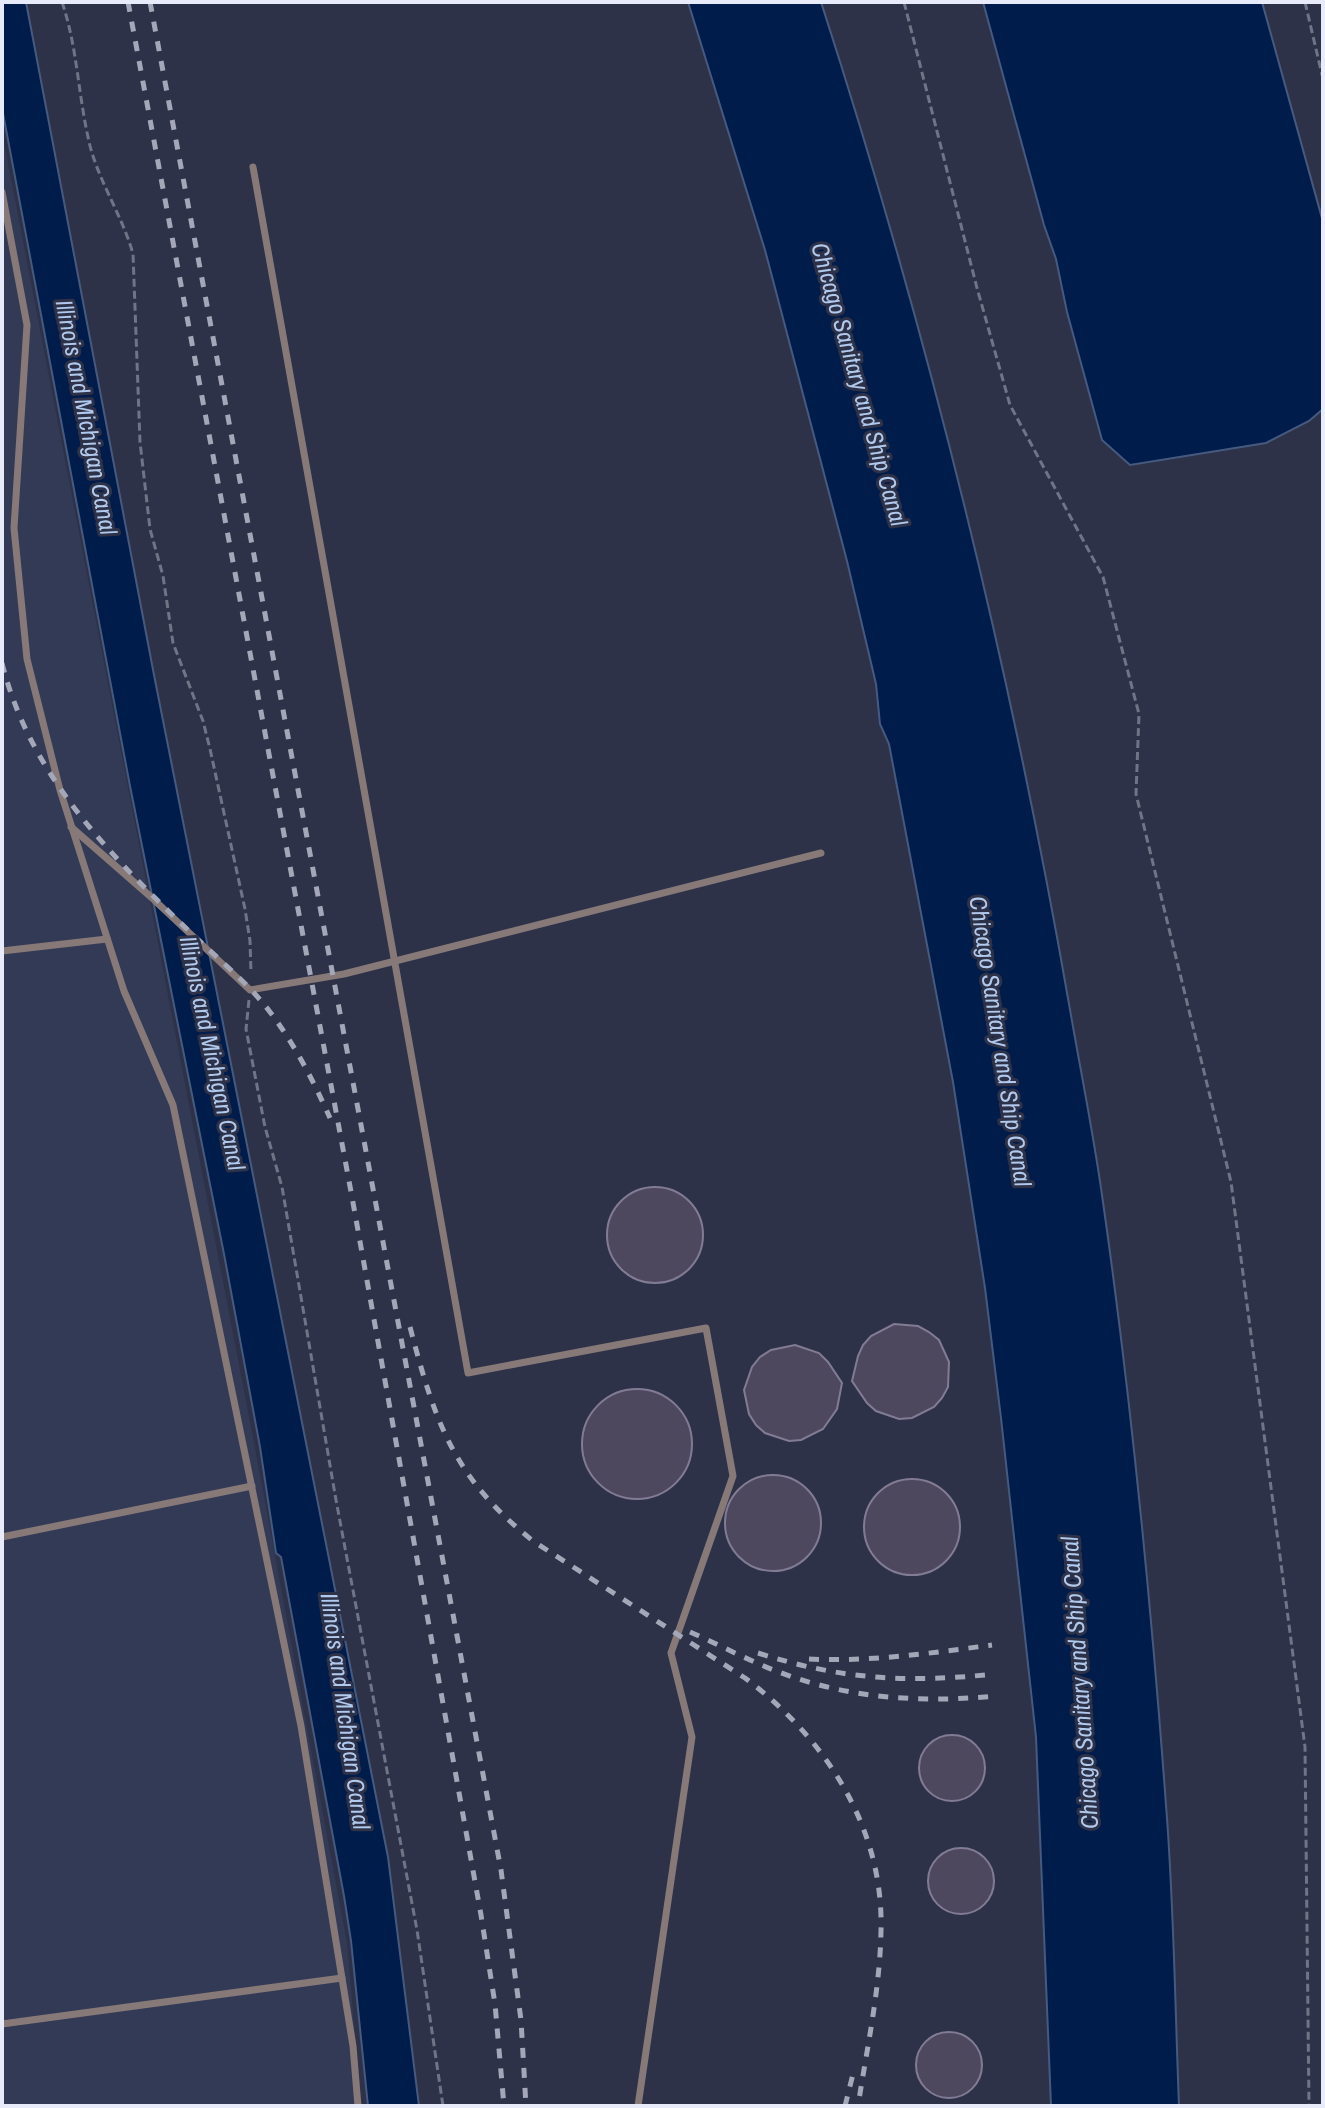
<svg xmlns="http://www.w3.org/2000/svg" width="1325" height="2108" viewBox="0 0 1325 2108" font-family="'Archivo Narrow',sans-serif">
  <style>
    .built { fill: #333a56 }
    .water { fill: #001c4a; stroke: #465a7f; stroke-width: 2 }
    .building { fill: #4e485f; stroke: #827b95; stroke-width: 2 }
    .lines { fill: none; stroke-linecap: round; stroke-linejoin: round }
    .path { stroke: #6f7487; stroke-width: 3; stroke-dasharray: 8 4; stroke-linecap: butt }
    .lane { stroke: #877978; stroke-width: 7 }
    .rail { stroke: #a3a7b8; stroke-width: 5; stroke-dasharray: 10 10; stroke-linecap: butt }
    .labels { text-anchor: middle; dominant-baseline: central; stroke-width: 6; stroke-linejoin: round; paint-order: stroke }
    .water-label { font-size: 24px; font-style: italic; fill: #b1c9ed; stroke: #2d3248 }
  </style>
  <rect width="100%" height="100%" fill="#2d3248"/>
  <!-- built -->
  <path class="built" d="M2,132l253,1316 92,495 14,163h-359z"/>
  <!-- water -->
  <g class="water">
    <path d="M2,2h24l128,673 234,1182 31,249h-51l-17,-165 -7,-45 -63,-339 -5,-4 -16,-106 -36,-193 -94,-468 -128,-678z"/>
    <path d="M688,2h133c106,328 189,663 248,1002 11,64 24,127 33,191 29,202 49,406 64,610 8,100 9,201 13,301h-128l-15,-369 -35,-319 -16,-130 -32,-206 -64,-338 -9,-20 -4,-40 -29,-123 -82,-311z"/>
    <path d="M983,2h279l61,220v187l-14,12 -43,22 -136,22 -28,-25 -35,-128 -11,-53 -12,-34z"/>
  </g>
  <!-- building -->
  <g class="building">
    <circle cx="655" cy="1235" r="48"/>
    <path d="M894,1324l24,2 11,6 10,8 10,22 -1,25 -6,11 -8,9 -22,11 -13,1 -23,-8 -9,-8 -15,-22 6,-25 5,-11 8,-9z"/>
    <path d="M795,1345l24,8 9,9 14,21 -5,26 -14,20 -22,11 -12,1 -24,-8 -9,-8 -7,-11 -5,-24 8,-23 8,-10 11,-7z"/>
    <circle cx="637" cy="1444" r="55"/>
    <circle cx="773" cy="1523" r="48"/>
    <circle cx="912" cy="1527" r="48"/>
    <circle cx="952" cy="1768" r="33"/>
    <circle cx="961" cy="1881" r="33"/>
    <circle cx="949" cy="2065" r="33"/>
  </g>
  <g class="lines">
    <!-- path -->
    <g class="path">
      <path d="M62,2c15,44 16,90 26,135 8,41 34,77 45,117l7,188 10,87 13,47 10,67 30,78 7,28 35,160 5,32 1,32"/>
      <path d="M904,2l73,286 33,117 93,172 36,137 -3,80 95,388 74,565 4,359"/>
      <path d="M1305,2l18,77"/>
      <path d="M249,1000l-3,29 19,98 17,60 54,313 81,430 26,176"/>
    </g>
    <!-- lane -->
    <g class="lane">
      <path d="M253,167l215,1206 238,-45 27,148 -62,177 21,84 -54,369"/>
      <path d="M2,192l25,133 -13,203 13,131 33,131 64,201 49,114 128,621 52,320 5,60"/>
      <path d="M71,827l80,70 99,93 94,-16 477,-121"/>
      <path d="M2,951l105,-12"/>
      <path d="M2,1537l250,-51"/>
      <path d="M2,2024l340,-46"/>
    </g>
    <!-- rail -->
    <g class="rail">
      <path d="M128,2l224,1195 129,718 14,89 9,102"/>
      <path d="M150,2l351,1868 20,150 5,86"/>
      <path d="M2,663c28,113 109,193 190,271 26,25 56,49 78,78 25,33 43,68 60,106"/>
      <path d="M410,1327c25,95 43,150 123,214l212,137c80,60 139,149 136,253 -1,58 -14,117 -23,175"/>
      <path d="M690,1632c30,13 59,29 89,40 70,27 143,31 217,24"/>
      <path d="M758,1653c85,27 149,30 237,21"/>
      <path d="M809,1659c61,3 122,-6 183,-14"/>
      <path d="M845,2106l8,-32"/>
    </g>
  </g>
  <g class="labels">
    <!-- water labels -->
    <g class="water-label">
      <text transform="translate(860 384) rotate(74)">Chicago Sanitary and Ship Canal</text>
      <text transform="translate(87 417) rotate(79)">Illinois and Michigan Canal</text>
      <text transform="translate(1001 1041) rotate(81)">Chicago Sanitary and Ship Canal</text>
      <text transform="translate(213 1053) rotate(78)">Illinois and Michigan Canal</text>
      <text transform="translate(1079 1683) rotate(-94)">Chicago Sanitary and Ship Canal</text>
      <text transform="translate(346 1711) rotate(82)">Illinois and Michigan Canal</text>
    </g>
  </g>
  <!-- border -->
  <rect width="1325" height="2108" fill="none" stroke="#e8ecfa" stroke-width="8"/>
</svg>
